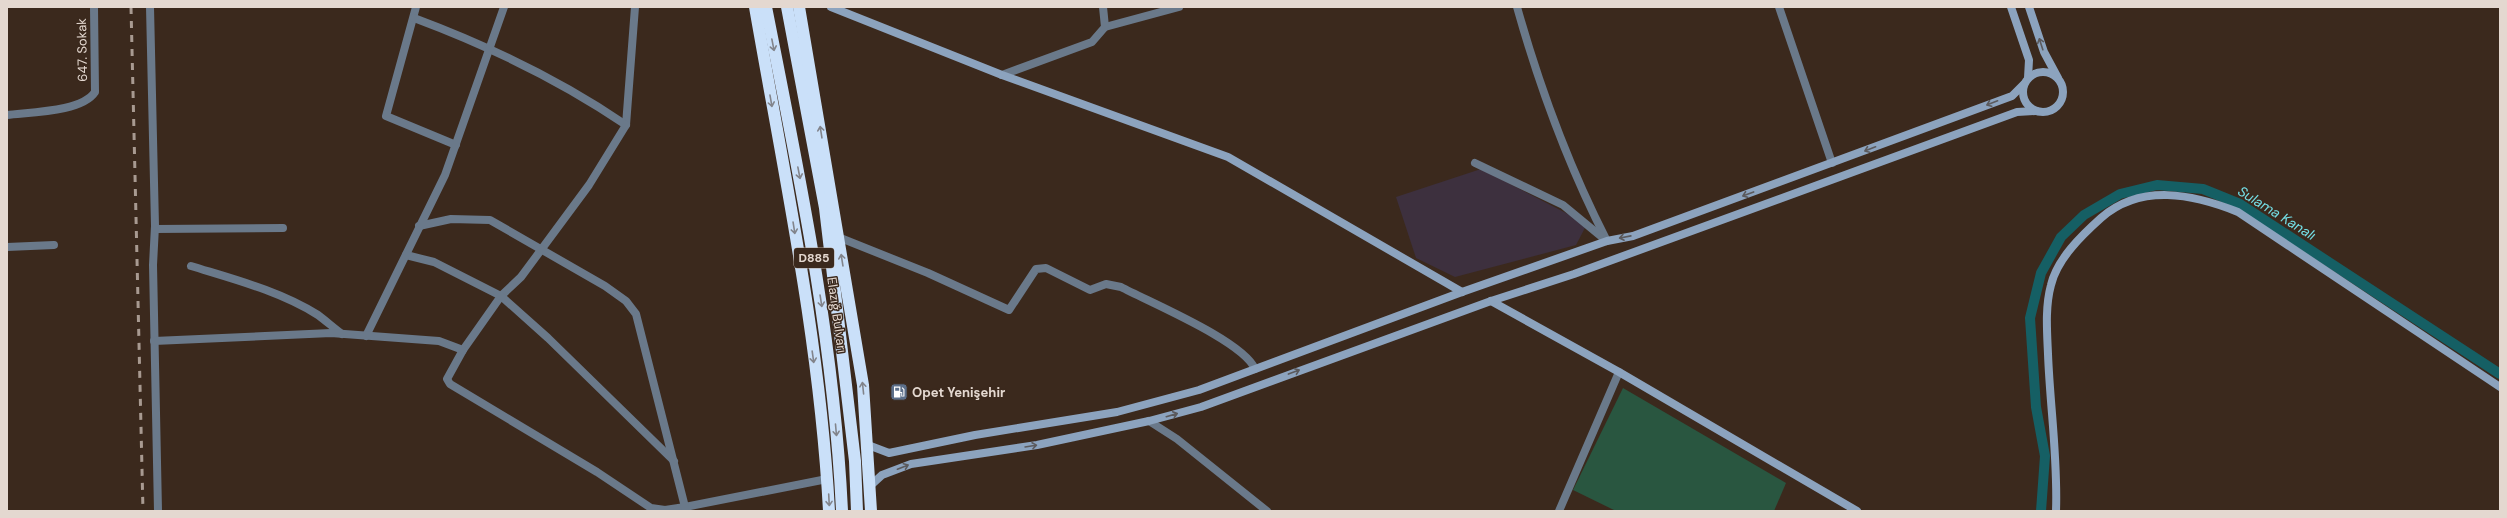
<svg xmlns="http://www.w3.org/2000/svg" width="2507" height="518" viewBox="0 0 2507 518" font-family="'DM Sans',sans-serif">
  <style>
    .education { fill: #3d303e }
    .green { fill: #295640 }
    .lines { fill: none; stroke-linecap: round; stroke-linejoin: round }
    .canal { stroke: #155f64; stroke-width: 10 }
    .street { stroke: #6a798a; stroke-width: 8 }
    .secondary { stroke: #8ca3be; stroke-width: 8 }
    .highway { stroke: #cae0f9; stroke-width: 12 }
    .rail { stroke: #a89a91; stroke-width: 3; stroke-dasharray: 7 7; stroke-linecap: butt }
    .oneway { stroke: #5b5a5d }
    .oneway2 { stroke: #82848b }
    .labels { text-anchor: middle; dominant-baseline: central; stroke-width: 3; stroke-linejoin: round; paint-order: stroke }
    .shield { fill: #3b291d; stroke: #b1a49a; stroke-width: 1 }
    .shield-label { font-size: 12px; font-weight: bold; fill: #e4d8d0 }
    .street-label { font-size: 13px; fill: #e4d8d0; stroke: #3b291d }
    .poi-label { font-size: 13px; font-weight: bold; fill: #e4d8d0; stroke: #3b291d; text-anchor: start }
    .water-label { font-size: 14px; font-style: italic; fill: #74dfe6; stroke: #3b291d }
  </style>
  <rect width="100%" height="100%" fill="#3b291d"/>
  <!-- education -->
  <path class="education" d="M1481,169l106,55 -11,21 -121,32 -39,-19 -20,-61z"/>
  <!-- green -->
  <path class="green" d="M1623,388l163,95 -12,28h-158l-43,-21z"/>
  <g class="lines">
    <!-- canal -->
    <path class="canal" d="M2041,511l4,-55 -9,-49 -6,-89 11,-45 20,-36 23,-22 36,-21 37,-9 46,4 37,15 260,170"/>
    <!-- street -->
    <g class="street">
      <path d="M150,7l5,219 -2,39 5,246"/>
      <path d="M416,7l-30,109 70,29"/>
      <path d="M635,7l-9,118 -37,60 -68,92 -20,19 -38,54 -16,29 3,5 147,88 54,36 14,2 20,-3 142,-28"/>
      <path d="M1517,7c22,78 53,162 90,234"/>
      <path d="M1779,7l53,156"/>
      <path d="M414,18c75,28 146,62 212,107"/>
      <path d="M1105,27l74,-20"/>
      <path d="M1002,75l90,-33 13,-15 -2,-20"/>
      <path d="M7,115c23,-3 75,-3 88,-23l-1,-85"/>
      <path d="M1475,163l88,42 40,33"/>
      <path d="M419,226l32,-7 39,1 115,66 21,15 10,13 49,193"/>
      <path d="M155,229l128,-1"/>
      <path d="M838,237l90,36 81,37 27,-41 10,-1 44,22 16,-6 15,3c30,16 122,54 134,82"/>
      <path d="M7,247l47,-2"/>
      <path d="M406,255l28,7 67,34 47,42 126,123"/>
      <path d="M191,266c42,13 89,25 127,49 8,6 16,13 24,19"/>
      <path d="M366,336l79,-161 59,-168"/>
      <path d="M154,341l177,-8 108,8 24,9"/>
      <path d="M1149,421l28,18 90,72"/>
      <path d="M1559,511l60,-139"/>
    </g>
    <!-- secondary -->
    <g class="secondary">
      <path d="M831,7l171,68 226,82 234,135"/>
      <path d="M2011,7l18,53 -1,18"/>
      <path d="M2029,7l15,45 14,26"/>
      <circle cx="2043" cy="92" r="20"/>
      <path d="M1491,301l128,71 238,139"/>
      <path d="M868,445l21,8 86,-18 142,-23 82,-22 263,-98 145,-51 26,-5 379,-140 12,-12"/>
      <path d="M870,486l12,-11 29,-11 126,-19 112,-24 52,-14 290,-106 83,-27 443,-162 19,-1"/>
      <path d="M2056,511c2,-52 -6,-105 -8,-157 -1,-23 -3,-47 3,-69 6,-26 31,-50 50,-67 40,-35 92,-24 137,-6l262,175"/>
    </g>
    <!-- highway -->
    <g class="highway">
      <path d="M755,7c29,167 65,334 74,504"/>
      <path d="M766,7c33,167 68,333 76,504"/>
      <path d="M787,7l38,201 30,253 2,50"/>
      <path d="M799,7l64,378 8,126"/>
    </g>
    <!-- rail -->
    <path class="rail" d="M131,7l12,504"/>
  </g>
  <!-- one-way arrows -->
  <defs><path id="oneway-shaft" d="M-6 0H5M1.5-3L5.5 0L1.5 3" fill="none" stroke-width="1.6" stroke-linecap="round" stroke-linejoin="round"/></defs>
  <g class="oneway">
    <use href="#oneway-shaft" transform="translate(2041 44) rotate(-108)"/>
    <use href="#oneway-shaft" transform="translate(1992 103) rotate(159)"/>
    <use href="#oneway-shaft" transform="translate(1870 149) rotate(159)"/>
    <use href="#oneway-shaft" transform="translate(1748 194) rotate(160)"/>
    <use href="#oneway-shaft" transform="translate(1625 237) rotate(169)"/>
    <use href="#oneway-shaft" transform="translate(1294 372) rotate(-20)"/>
    <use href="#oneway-shaft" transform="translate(1172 415) rotate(-16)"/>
    <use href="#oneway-shaft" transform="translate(1031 446) rotate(-9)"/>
    <use href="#oneway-shaft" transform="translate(903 467) rotate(-21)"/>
  </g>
  <g class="oneway2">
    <use href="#oneway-shaft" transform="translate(773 45) rotate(79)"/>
    <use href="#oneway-shaft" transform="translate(771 101) rotate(80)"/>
    <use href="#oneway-shaft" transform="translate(821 132) rotate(-99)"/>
    <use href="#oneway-shaft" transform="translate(799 173) rotate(79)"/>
    <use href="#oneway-shaft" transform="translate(794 228) rotate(81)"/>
    <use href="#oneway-shaft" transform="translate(842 260) rotate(-99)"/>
    <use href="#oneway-shaft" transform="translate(821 301) rotate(81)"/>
    <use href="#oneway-shaft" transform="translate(813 357) rotate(82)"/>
    <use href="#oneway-shaft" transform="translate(863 388) rotate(-96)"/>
    <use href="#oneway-shaft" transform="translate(836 430) rotate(85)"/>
    <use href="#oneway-shaft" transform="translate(829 500) rotate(87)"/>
  </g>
  <!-- icons -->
  <defs>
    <symbol id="fuel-square" viewBox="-11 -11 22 22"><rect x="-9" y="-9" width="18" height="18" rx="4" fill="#5c6f8a" stroke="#3b291d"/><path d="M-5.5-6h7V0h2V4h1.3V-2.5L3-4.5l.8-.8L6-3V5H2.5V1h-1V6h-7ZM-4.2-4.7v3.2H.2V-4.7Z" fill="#fff"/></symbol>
  </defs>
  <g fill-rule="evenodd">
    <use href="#fuel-square" x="889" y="382" width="20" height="20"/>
  </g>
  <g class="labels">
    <!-- shield labels -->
    <rect class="shield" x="794" y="248" width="40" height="20" rx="3"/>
    <g class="shield-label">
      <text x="814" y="258">D885</text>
    </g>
    <!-- street labels -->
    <g class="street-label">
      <text transform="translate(82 50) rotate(-91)">647. Sokak</text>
      <text transform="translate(837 315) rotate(82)">Elazığ Bulvarı</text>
    </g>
    <!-- poi labels -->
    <g class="poi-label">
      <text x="912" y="392">Opet Yenişehir</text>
    </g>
    <!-- water labels -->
    <g class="water-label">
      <text transform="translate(2277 213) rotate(32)">Sulama Kanalı</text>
    </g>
  </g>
  <!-- border -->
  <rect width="2507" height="518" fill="none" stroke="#e4d8d0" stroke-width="16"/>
</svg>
